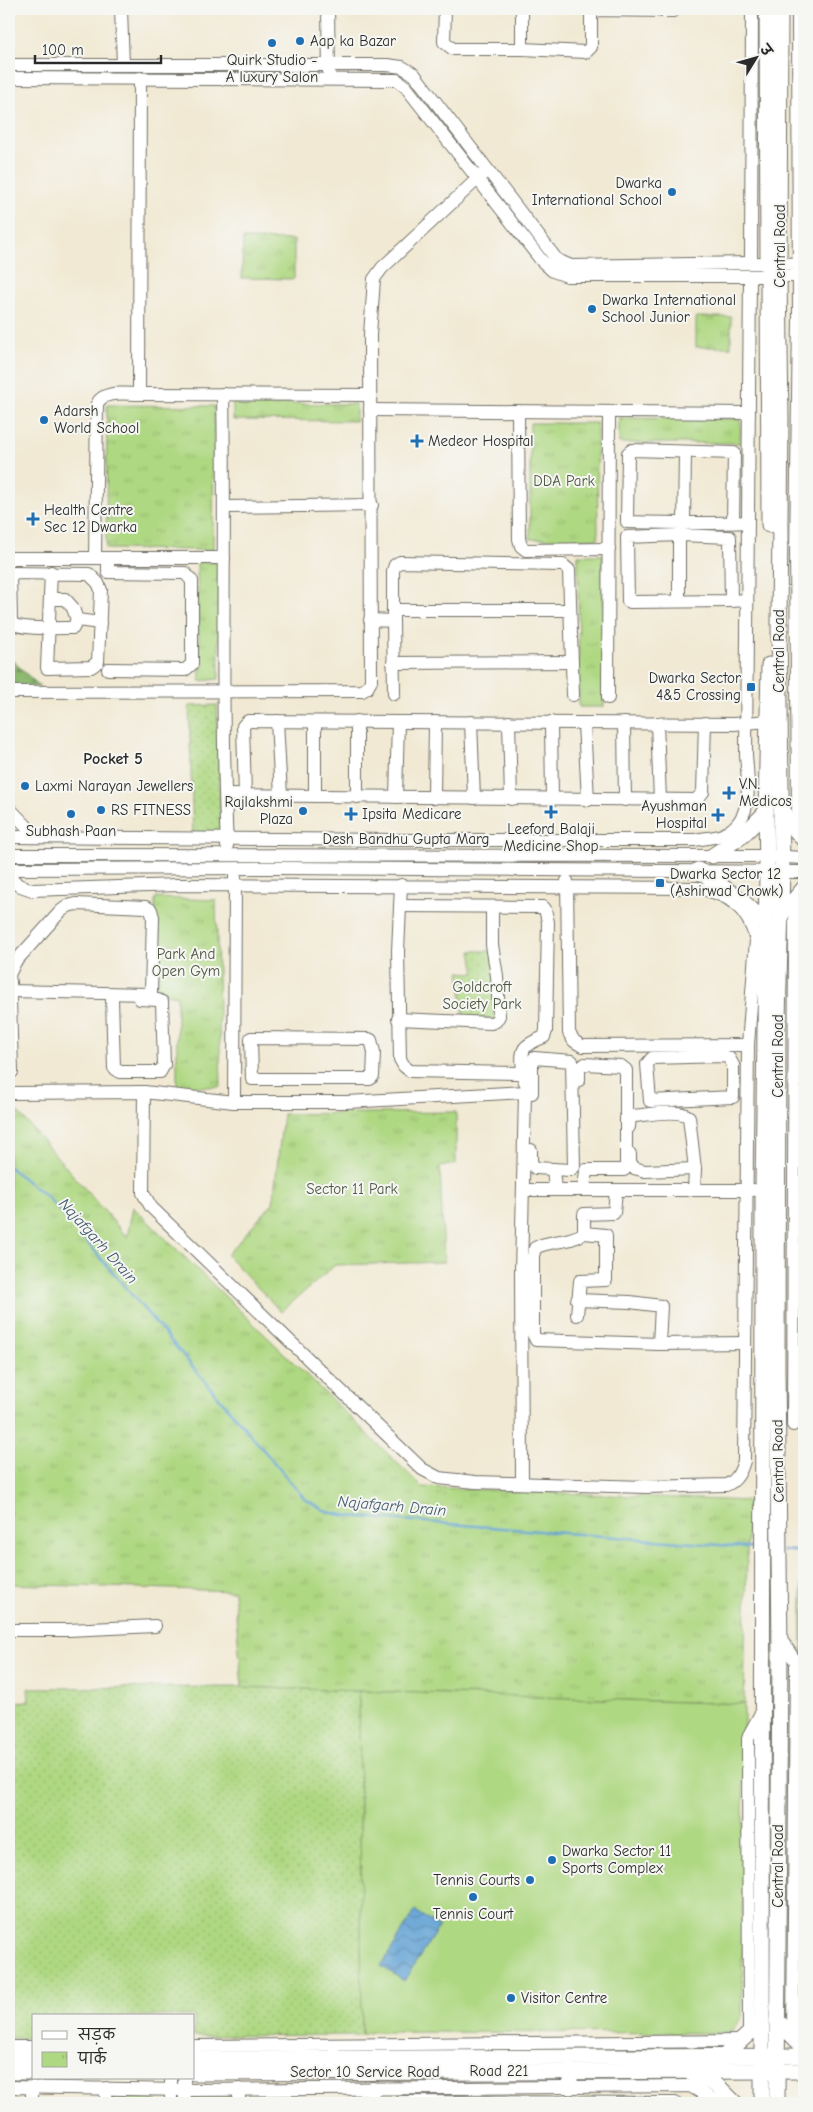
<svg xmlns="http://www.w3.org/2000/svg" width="813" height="2112" viewBox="0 0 813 2112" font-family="'Comic Neue','Playpen Sans Deva',sans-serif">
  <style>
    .grass { fill: url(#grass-dots); stroke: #6d8256 }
    .forest { fill: url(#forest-firs); stroke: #5b724e }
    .park { fill: url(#park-tufts); stroke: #6d8256 }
    .pitch { fill: #afd882; stroke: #6d8256 }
    .water { fill: url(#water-waves); stroke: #466680 }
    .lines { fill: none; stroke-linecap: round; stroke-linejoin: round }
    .stream { stroke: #61a1d4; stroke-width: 2.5 }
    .minor-casing { stroke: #706e66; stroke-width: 14 }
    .major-casing { stroke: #706e66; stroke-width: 17 }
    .minor { stroke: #fff; stroke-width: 12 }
    .major { stroke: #fff; stroke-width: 15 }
    .poi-dot { fill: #1f6fb2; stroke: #f6f6f2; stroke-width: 2 }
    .labels { text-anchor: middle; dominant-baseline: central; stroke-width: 4; stroke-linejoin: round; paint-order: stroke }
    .poi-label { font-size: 15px; fill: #2b2b2b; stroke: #f6f6f2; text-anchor: start }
    .street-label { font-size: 15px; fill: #2b2b2b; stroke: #f6f6f2 }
    .park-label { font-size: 15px; fill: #4c5641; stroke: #f6f6f2 }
    .neighbourhood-label { font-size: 16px; font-weight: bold; fill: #2b2b2b; stroke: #f6f6f2 }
    .water-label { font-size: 16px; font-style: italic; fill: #415a6f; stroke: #f6f6f2 }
  </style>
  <defs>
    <pattern id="grass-dots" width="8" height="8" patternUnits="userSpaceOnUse" patternTransform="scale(1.25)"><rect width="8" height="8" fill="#afd882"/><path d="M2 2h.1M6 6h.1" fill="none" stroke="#97ba70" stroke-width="1.8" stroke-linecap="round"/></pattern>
    <pattern id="forest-firs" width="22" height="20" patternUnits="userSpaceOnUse" patternTransform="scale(1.25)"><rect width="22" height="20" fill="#8bb870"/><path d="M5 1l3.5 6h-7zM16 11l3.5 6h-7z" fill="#72965c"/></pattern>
    <pattern id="park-tufts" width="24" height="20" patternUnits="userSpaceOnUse" patternTransform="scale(1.25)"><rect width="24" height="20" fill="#afd882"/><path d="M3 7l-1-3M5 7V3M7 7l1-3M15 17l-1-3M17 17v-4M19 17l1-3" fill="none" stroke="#97ba70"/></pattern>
    <pattern id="water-waves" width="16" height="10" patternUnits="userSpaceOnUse" patternTransform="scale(1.25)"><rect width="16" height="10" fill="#61a1d4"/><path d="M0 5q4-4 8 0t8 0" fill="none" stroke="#5083ac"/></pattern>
  </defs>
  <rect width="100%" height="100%" fill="#f6f6f2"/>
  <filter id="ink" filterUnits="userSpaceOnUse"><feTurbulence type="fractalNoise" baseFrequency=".02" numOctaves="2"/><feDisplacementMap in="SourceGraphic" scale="10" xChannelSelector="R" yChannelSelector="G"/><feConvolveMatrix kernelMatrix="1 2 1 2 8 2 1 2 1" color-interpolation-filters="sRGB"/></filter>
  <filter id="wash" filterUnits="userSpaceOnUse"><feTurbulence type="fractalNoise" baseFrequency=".0096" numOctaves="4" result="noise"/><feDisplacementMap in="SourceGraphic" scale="20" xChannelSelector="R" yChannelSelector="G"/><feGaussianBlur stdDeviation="1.12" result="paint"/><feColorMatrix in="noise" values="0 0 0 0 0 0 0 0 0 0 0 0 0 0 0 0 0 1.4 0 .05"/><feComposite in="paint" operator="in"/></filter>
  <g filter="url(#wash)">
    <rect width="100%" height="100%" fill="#f1e9d3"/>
    <!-- grass -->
    <g class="grass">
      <path d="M217,705l4,129 -28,1 -4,-129z"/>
      <path d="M471,951h23l8,69 -38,-2 -5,-46 16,1z"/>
      <path d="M242,1687l117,4 3,344 -168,1v-20h-160v22h-25v-336l20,-1 -1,-13z"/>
    </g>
    <!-- forest -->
    <path class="forest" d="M9,657l31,30 -31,-2z"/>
    <!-- park -->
    <g class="park">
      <path d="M243,239l51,1v39l-52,-1z"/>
      <rect x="696" y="317" width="35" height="30"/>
      <path d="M233,403l123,1v17l-123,-1z"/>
      <path d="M107,405l107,1 -1,144 -107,-1z"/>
      <path d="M619,418l122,1 -1,24h-121z"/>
      <path d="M530,423h67l1,116h-68z"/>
      <path d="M578,555h25l1,152h-25z"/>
      <path d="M218,562l1,117 -19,2 -3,-118z"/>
      <path d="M155,898l61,2 5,187 -44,-1v-90l-22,-3z"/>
      <path d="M9,1102l118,135 6,-30 289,280 326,14 -4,203 -502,-17 -8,-96 -224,-7z"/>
      <path d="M456,1112v52l-16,3 4,95 -109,3 -54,47 -54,-57 46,-52 10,-89z"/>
      <path d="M800,1432h4v106h-5z"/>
      <path d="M802,1567h2v457l-3,-3z"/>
      <path d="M193,2095l41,1v7h-41z"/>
      <path d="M154,2097v6h-46v-5z"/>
    </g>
    <!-- pitch -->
    <path class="pitch" d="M359,1691l385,13 -2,313 -12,16 -345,-1h-14l-9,3z"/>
    <!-- water -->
    <path class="water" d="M415,1911l24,16 -35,54 -23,-15z"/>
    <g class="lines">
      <!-- stream -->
      <g class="stream">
        <path d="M9,1167l39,31 22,24 235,277 23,13 20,4 410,32"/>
        <path d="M783,1550l21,2"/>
      </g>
    </g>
  </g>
  <g filter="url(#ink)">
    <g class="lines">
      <defs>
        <g id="minor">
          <path d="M121,9l2,56"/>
          <path d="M328,9l1,64"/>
          <path d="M445,9l-1,33 9,7h69v-40"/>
          <path d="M798,9l1,308 -3,237 2,255 6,16"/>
          <path d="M522,49l64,3 5,-5v-37l82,1 3,-2"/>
          <path d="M9,65h378l15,2 12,7 143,186 14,6 180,-3 53,1"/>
          <path d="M9,78l388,2 9,7 135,173 12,11 14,5h237"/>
          <path d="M751,263l1,-254"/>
          <path d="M139,394l1,-316"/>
          <path d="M223,394c3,151 -3,302 4,452"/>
          <path d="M370,410l379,3"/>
          <path d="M518,411l1,128 2,7 5,4 83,-1"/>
          <path d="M226,507l146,-2"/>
          <path d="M733,523l1,-70 -102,-3 -4,3 -1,69c40,1 81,2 121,0"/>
          <path d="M684,524l1,-72"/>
          <path d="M679,535v66"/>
          <path d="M9,558h215"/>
          <path d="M95,558l2,-154c6,-14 28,-10 42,-10l231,1"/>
          <path d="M108,558v14l77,1 7,8v83l-7,6 -77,-1"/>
          <path d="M51,572l-4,96 44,-1 7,-5 3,-72 -3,-7 -9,-9 -79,-1 1,49c6,8 50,6 62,6l4,-8"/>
          <path d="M50,599h15l8,9 4,12 23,3"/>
          <path d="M731,601l-1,-64 -51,-2 -52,2 1,64 2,1 101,-1 16,-1"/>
          <path d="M393,610h177"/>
          <path d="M370,620l23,1v-50l2,-6 5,-3 163,3 6,5 4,125"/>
          <path d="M393,621l1,73"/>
          <path d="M393,663l179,-1"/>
          <path d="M9,692l353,-1 5,-3 4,-7 -1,-346 4,-56 8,-11 105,-98"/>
          <path d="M608,698l1,-286"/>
          <path d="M277,721l4,75"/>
          <path d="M357,721v76"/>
          <path d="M471,722l3,76"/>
          <path d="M509,722l2,77"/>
          <path d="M551,722l1,77"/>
          <path d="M584,723l4,77"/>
          <path d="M624,723l1,77"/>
          <path d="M657,723l3,77"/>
          <path d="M226,795l470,5 7,-8 2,-69"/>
          <path d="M245,795l-2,-69 5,-5 486,3 34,-3"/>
          <path d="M315,796v-74"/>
          <path d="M396,797l2,-75"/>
          <path d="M434,798l1,-76"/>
          <path d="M9,808l28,29"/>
          <path d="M9,837l387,3h299c8,-2 19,-2 27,-5 33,-14 26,-52 24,-80l4,-479"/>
          <path d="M9,855l758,1 37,2"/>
          <path d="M9,869l273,-1 522,4"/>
          <path d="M9,875l9,10 14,5 145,-5 520,3c31,5 51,20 59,52l-8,105 -4,416c-3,10 -7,20 -18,24l-80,2 -171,-5 -36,-4 -17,-9 -271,-262 -8,-14 1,-101"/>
          <path d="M567,881l2,152 5,8 8,5 166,-1"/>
          <path d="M401,885l-3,66 2,108 4,7 6,5 109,2 4,3 2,6"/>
          <path d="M400,906l143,1 2,2 3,13 -2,109 -2,6c-26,10 -22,13 -21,39"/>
          <path d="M9,991h2l137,3 3,-1 2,-76 -2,-7 -5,-3 -70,-3 -8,2 -7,5 -46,51 -6,13 2,16"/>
          <path d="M10,998l2,74"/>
          <path d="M112,998l2,70 6,4h40l4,-7 -2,-63 -4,-2 -18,-1"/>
          <path d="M398,1019l93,4 5,-2 3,-5 -2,-40 -5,-31v-38"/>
          <path d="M251,1038l118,1 2,1 3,12 -1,24 -3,3h-118z"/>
          <path d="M724,1056l5,2 4,7v32l-83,4 -3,-37 5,-6z"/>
          <path d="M579,1080v-11l6,-5 36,2 5,4v98l-2,2h-38l-2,20"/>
          <path d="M9,1093l135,-1 90,10h113l178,-10 -4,182 1,208"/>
          <path d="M532,1093v-32l2,-3 38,3 2,106 -4,3 -17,-1 2,21"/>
          <path d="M234,1102l1,-225"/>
          <path d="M629,1127l1,-10 3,-1c14,-1 46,-8 56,1l6,52 -1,21"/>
          <path d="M531,1150v12l4,6 18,1"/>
          <path d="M630,1154v8l4,6 11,3 50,-2"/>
          <path d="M524,1190h230"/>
          <path d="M584,1233c-16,11 -33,6 -49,15l-2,8v78l3,6 123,4 86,-1"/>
          <path d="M577,1300l53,2 31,4 -2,38"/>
          <path d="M577,1315l3,-34 26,-1v-45l-22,-2v-19l30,-1 2,-23"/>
          <path d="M793,1425l2,-506 3,-14 6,-9"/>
          <path d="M9,1630h59l87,-4"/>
          <path d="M780,1638l16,24 -3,374"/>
          <path d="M749,2035l-1,-296 2,-6 12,-22"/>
          <path d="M194,2046l547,-5"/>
          <path d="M9,2047h25"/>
          <path d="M184,2078l1,25"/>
          <path d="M9,2087l176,3 505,-4 30,17"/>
          <path d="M106,2088v15"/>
          <path d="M372,2088l1,15"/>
          <path d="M239,2089v14"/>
          <path d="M400,2102l275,1"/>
          <path d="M32,2103v-16"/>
          <path d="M171,2103v-25"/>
        </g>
        <g id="major">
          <path d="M767,9l2,516"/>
          <path d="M781,807l15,24 8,9"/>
          <path d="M712,856l30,-20 24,-24"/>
          <path d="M698,870c26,18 51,32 69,57"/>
          <path d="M781,915l23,-27"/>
          <path d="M777,2020l27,28"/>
          <path d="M724,2056l38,-34"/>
          <path d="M9,2059h25"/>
          <path d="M194,2059l610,-3"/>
          <path d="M9,2072h25"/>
          <path d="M690,2072l28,14 17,17"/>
          <path d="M194,2073l610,-2"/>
          <path d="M570,2087v-16"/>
          <path d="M762,2103l1,-913 4,-320 -1,-58 3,-147"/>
          <path d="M777,2103l3,-453 -3,-283 1,-348 4,-149 -3,-247 2,-205 -2,-142 1,-267"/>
        </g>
      </defs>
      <!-- minor casing -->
      <use href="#minor" class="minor-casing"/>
      <!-- major casing -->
      <use href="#major" class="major-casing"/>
      <!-- minor -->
      <use href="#minor" class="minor"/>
      <!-- major -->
      <use href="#major" class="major"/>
    </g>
  </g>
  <!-- markers -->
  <g class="poi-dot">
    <circle cx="300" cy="41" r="5"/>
    <circle cx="272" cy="43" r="5"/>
    <circle cx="672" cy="192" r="5"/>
    <circle cx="592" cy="309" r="5"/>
    <circle cx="44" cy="420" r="5"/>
    <path d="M414.5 433.5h5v5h5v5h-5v5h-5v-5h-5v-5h5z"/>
    <path d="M30.5 511.5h5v5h5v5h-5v5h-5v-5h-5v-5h5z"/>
    <rect x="746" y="682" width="10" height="10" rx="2.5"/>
    <circle cx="25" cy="786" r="5"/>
    <path d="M726.5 785.5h5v5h5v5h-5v5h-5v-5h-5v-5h5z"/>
    <circle cx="101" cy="810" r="5"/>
    <circle cx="303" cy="811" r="5"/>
    <path d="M548.5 804.5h5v5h5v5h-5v5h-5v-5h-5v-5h5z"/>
    <circle cx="71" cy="814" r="5"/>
    <path d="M348.5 806.5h5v5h5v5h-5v5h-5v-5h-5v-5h5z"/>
    <path d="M715.5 807.5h5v5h5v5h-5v5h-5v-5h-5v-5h5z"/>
    <rect x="655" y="878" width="10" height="10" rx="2.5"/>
    <circle cx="552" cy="1860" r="5"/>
    <circle cx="530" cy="1880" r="5"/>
    <circle cx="473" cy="1897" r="5"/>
    <circle cx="511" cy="1998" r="5"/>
  </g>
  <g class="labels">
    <!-- poi labels -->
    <g class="poi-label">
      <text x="310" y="41">Aap ka Bazar</text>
      <text x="272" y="60" text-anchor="middle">Quirk Studio -<tspan x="272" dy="17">A luxury Salon</tspan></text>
      <text x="662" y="183" text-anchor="end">Dwarka<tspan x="662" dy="17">International School</tspan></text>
      <text x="602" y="300">Dwarka International<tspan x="602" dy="17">School Junior</tspan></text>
      <text x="54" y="411">Adarsh<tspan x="54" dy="17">World School</tspan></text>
      <text x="428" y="441">Medeor Hospital</text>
      <text x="44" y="510">Health Centre<tspan x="44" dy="17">Sec 12 Dwarka</tspan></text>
      <text x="741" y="678" text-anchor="end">Dwarka Sector<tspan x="741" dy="17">4&amp;5 Crossing</tspan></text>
      <text x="739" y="784">V.N.<tspan x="739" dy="17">Medicos</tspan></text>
      <text x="35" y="786">Laxmi Narayan Jewellers</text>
      <text x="293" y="802" text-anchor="end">Rajlakshmi<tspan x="293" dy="17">Plaza</tspan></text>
      <text x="707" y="806" text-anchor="end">Ayushman<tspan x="707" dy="17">Hospital</tspan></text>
      <text x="111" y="810">RS FITNESS</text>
      <text x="362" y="814">Ipsita Medicare</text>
      <text x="551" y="829" text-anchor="middle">Leeford Balaji<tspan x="551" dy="17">Medicine Shop</tspan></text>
      <text x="71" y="831" text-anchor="middle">Subhash Paan</text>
      <text x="670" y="874">Dwarka Sector 12<tspan x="670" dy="17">(Ashirwad Chowk)</tspan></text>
      <text x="562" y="1851">Dwarka Sector 11<tspan x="562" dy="17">Sports Complex</tspan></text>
      <text x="520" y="1880" text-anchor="end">Tennis Courts</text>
      <text x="473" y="1914" text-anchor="middle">Tennis Court</text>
      <text x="521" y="1998">Visitor Centre</text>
    </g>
    <!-- street labels -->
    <g class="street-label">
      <text transform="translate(780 246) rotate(-90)">Central Road</text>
      <text transform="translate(779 651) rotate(-90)">Central Road</text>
      <text x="406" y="839">Desh Bandhu Gupta Marg</text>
      <text transform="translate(778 1056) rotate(-90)">Central Road</text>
      <text transform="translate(778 1461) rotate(-91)">Central Road</text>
      <text transform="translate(778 1866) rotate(-90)">Central Road</text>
      <text x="499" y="2071">Road 221</text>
      <text x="365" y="2072">Sector 10 Service Road</text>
    </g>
    <!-- park labels -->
    <g class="park-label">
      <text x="564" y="481">DDA Park</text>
      <text x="186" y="954">Park And<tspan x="186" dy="17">Open Gym</tspan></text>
      <text x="482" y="987">Goldcroft<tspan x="482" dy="17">Society Park</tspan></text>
      <text x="352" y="1189">Sector 11 Park</text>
    </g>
    <!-- neighbourhood labels -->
    <g class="neighbourhood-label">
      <text x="113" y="759">Pocket 5</text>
    </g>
    <!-- water labels -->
    <g class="water-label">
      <text transform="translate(98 1241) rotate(48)">Najafgarh Drain</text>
      <text transform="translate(392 1506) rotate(5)">Najafgarh Drain</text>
    </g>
  </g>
  <!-- margin -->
  <rect width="813" height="2112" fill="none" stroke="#f6f6f2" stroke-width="30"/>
  <!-- legend -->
  <rect x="32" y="2014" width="162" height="65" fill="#f6f6f2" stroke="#a5a5a2"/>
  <rect x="42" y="2031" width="25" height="8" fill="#ffffff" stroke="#a5a5a2"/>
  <text x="78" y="2040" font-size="15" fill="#2b2b2b">सड़क</text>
  <rect x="42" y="2052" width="25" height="15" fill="url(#park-tufts)" stroke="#a5a5a2"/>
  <text x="78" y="2064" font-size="15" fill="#2b2b2b">पार्क</text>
  <!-- north arrow -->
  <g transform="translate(756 58) rotate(53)" stroke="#f6f6f2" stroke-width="4" paint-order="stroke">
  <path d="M0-4L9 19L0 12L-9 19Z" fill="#2b2b2b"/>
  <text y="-8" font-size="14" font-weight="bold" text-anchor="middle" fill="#2b2b2b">उ</text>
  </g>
  <!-- scale -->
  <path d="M35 55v8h126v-8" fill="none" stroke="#2b2b2b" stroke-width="2.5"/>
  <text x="42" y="55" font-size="15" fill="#2b2b2b" stroke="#f6f6f2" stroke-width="4" paint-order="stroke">100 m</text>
</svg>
